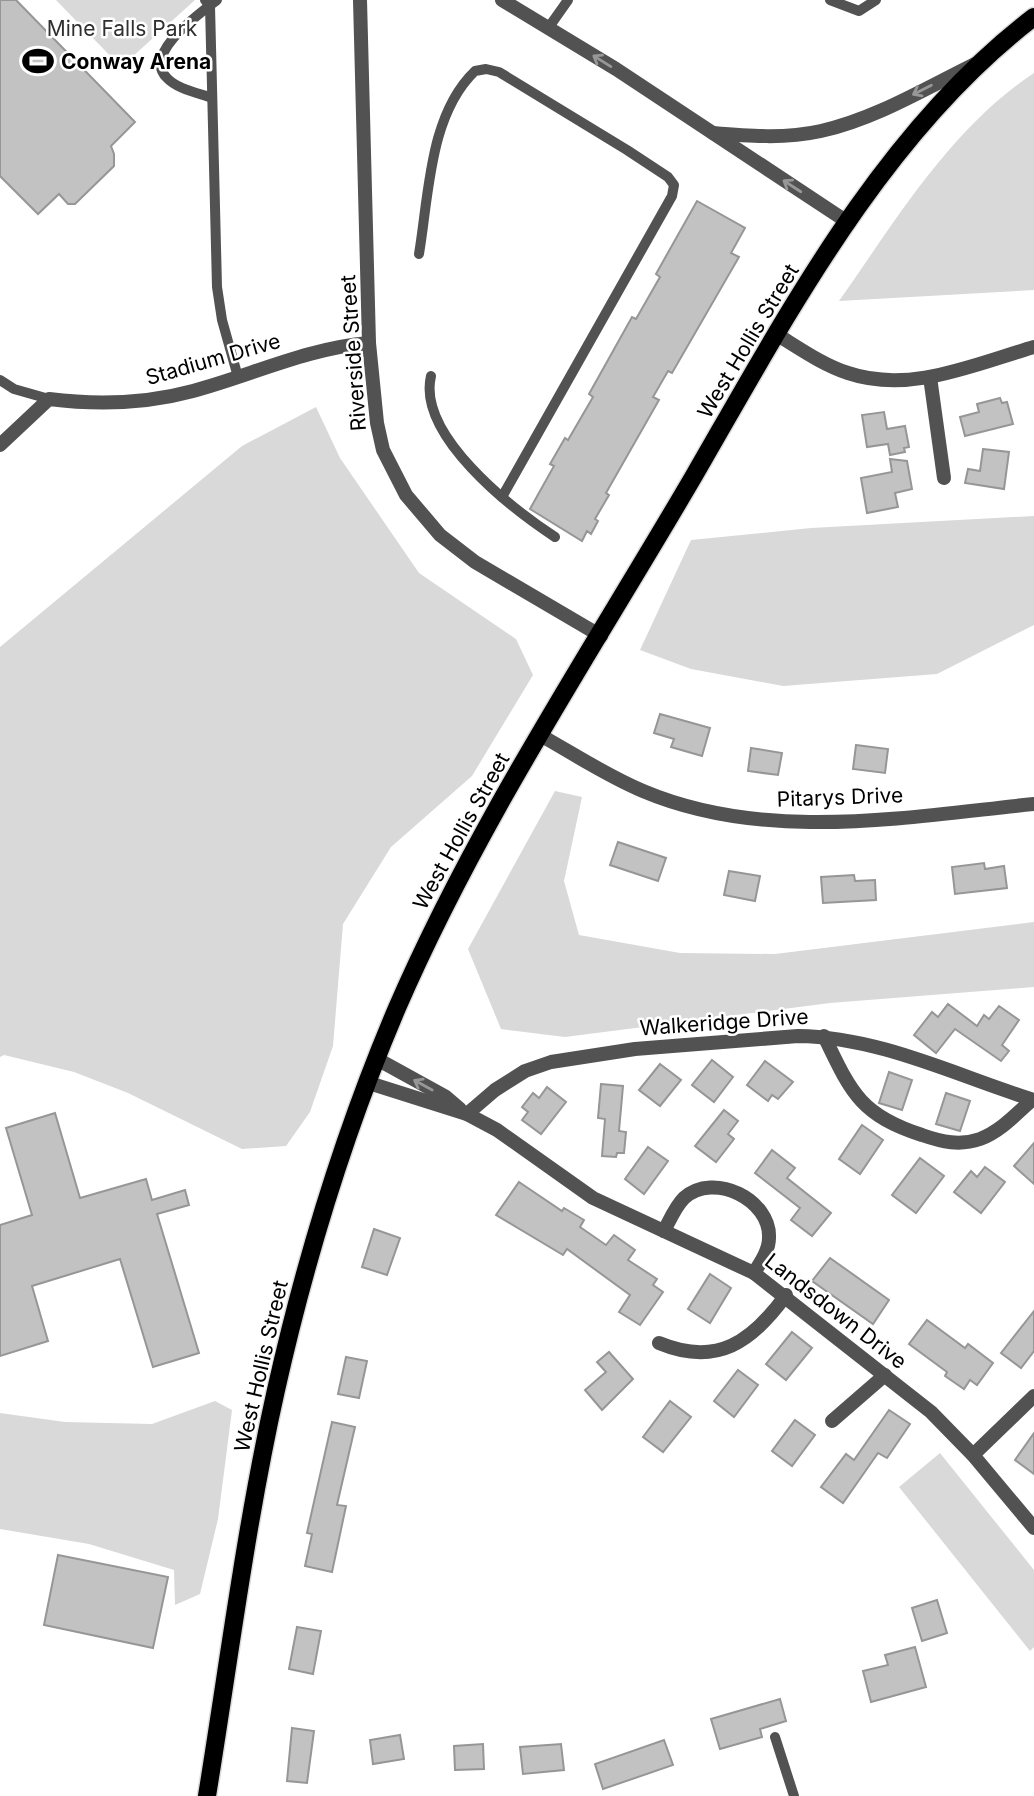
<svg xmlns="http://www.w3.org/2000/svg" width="1034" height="1796" viewBox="0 0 1034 1796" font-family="Inter,sans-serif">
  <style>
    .green { fill: #d9d9d9 }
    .building { fill: #c2c2c2; stroke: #969696; stroke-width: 2 }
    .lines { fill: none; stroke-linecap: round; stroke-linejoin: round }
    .primary-casing { stroke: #dbdbdb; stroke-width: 21 }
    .lane { stroke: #525252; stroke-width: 10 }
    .street { stroke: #525252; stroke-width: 14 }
    .primary { stroke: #000; stroke-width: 18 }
    .oneway { stroke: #979797 }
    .labels { text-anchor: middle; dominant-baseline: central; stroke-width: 5; stroke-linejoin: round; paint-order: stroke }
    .park-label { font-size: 21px; fill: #303030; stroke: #fff }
    .poi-label { font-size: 21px; font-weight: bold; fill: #000; stroke: #fff; text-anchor: start }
    .street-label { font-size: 21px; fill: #000; stroke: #fff }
  </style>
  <rect width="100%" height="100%" fill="#fff"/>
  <!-- green -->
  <g class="green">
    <path d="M56,0h139l-74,67z"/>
    <path d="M1034,73v217l-195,11c57,-81 111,-172 195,-228z"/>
    <path d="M316,407l24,51 79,115 97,66 17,36 -61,101 -81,71 -48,77 -10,122 -23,66 -24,34 -44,3 -114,-56 -54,-21 -70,-17 -4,2v-410l242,-201z"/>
    <path d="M1034,516v109l-97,49 -154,12 -92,-17 -51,-19 51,-110 120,-12z"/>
    <path d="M555,791l27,6 -18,84 15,54 101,18 95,1 259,-32v65l-204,16 -265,34 -64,-8 -33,-80z"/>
    <path d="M215,1401l17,9 -14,109 -18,75 -25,11 -1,-35 -85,-26 -89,-15v-116l65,9 87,2z"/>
    <path d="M940,1453l94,117v77l-4,4 -131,-164z"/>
  </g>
  <!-- building -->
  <g class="building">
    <path d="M0,0h16l119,122 -24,24 3,8v12l-39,38h-7l-9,-10 -21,20 -38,-38z"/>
    <path d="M697,201l48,27 -14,25 8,4 -67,116 -4,-2 -15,26 6,3 -53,93 3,2 -14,24 3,2 -7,13 -4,-3 -5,10 -52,-32 24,-43 -4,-2 15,-26 3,2 25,-43 -4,-3 43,-77 4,2 24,-42 -4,-3z"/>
    <path d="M1000,398l2,5 5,-1 6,22 -48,12 -5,-19 19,-5 -2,-8z"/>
    <path d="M884,412l3,17 18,-3 4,21 -5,1 1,4 -15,3 -2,-11 -21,3 -5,-32z"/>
    <path d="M983,449l26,3 -5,37 -39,-6 3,-14 12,2z"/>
    <path d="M890,459l17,2 5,28 -17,4 3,14 -31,6 -6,-35 31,-6z"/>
    <path d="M660,714l50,14 -8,28 -31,-9 3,-8 -20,-6z"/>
    <path d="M856,745l32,4 -3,24 -32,-4z"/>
    <path d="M751,748l31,5 -4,22 -30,-4z"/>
    <path d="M618,842l48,16 -8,23 -48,-16z"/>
    <path d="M984,863l1,6 19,-3 3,22 -52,6 -3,-27z"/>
    <path d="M729,871l31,5 -5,25 -31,-6z"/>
    <path d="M854,875l1,6 20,-1 1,20 -53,3 -2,-26z"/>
    <path d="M948,1004l29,22 7,-11 5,4 10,-13 20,14 -17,25 7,6 -8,10 -46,-32 -19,24 -22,-18 18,-23 6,5z"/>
    <path d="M712,1060l21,17 -19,25 -22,-17z"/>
    <path d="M765,1061l28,21 -15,17 -6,-4 -4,6 -21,-16z"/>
    <path d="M660,1064l21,16 -21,26 -21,-16z"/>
    <path d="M889,1072l23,8 -10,30 -23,-7z"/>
    <path d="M601,1084l22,2 -4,45 7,1 -2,21h-7l-1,4 -14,-1 3,-37 -7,-1z"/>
    <path d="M547,1087l19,15 -25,32 -19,-14 6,-8 -6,-5 11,-14 6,5z"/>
    <path d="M946,1093l24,8 -10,30 -24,-7z"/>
    <path d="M724,1110l14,11 -10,13 6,5 -18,23 -21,-16z"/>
    <path d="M55,1113l25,85 66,-19 6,21 33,-10 4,15 -32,9 42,139 -46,14 -33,-108 -88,27 16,55 -48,15v-131l32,-10 -26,-87z"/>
    <path d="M862,1125l21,15 -23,34 -21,-15z"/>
    <path d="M1034,1143v41l-20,-18z"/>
    <path d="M648,1147l20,14 -24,33 -19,-15z"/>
    <path d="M772,1150l23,18 -8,10 44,35 -19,23 -21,-16 9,-12 -45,-35z"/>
    <path d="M920,1158l24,18 -28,37 -24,-18z"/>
    <path d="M985,1167l20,15 -24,31 -27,-21 17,-21 6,6z"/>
    <path d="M519,1182l43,29 2,-3 20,12 -4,7 26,18 8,-10 21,15 -7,10 29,19 -4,6 10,7 -23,33 -21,-13 11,-17 -63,-46 -4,6 -67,-40z"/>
    <path d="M374,1229l26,9 -13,37 -25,-8z"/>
    <path d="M830,1258l59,42 -16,24 -61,-43z"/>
    <path d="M710,1274l21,14 -21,35 -22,-14z"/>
    <path d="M1034,1311v40l-13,17 -20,-15z"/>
    <path d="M927,1320l38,28 3,-4 25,19 -16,22 -7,-5 -6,9 -19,-13 2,-4 -38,-28z"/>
    <path d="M792,1332l20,16 -26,32 -20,-16z"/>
    <path d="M609,1352l24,27 -31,31 -17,-20 21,-18 -9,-10z"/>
    <path d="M346,1357l21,4 -8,37 -21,-4z"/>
    <path d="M738,1370l20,15 -24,32 -20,-16z"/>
    <path d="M670,1401l21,16 -28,35 -20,-15z"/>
    <path d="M889,1410l21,14 -23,34 -9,-5 -35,50 -22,-16 25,-33 8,6z"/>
    <path d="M795,1420l20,15 -23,31 -20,-15z"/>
    <path d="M332,1422l23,5 -18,78 9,1 -14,66 -27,-6 7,-32 -5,-1z"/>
    <path d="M1034,1433v41l-19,-14z"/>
    <path d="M58,1555l110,22 -15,71 -109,-23z"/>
    <path d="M937,1600l10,33 -25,8 -10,-33z"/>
    <path d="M297,1627l24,4 -8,43 -24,-5z"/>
    <path d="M915,1647l11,40 -55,15 -8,-31 25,-6 -3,-10z"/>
    <path d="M780,1699l6,22 -26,8 2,8 -42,12 -9,-30z"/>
    <path d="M292,1728l22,3 -7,52 -20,-2z"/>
    <path d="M400,1735l4,24 -31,5 -3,-24z"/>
    <path d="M664,1740l9,25 -70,24 -8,-25z"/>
    <path d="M483,1744l1,25 -29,1 -1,-24z"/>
    <path d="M561,1744l3,26 -41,4 -3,-27z"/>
  </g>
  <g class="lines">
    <defs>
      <path id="primary" d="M207,1796c22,-135 39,-272 69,-406 29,-129 69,-260 121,-382 81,-187 196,-359 298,-534 93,-161 189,-343 339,-457"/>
    </defs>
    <!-- primary casing -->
    <use href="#primary" class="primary-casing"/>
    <!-- lane -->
    <g class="lane">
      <path d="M205,0l5,6 7,281 5,33 16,57"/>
      <path d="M830,0l29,11 17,-11"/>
      <path d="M549,27l19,-27"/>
      <path d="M212,98c-14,-5 -35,-9 -45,-20 -25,-24 32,-64 50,-78"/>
      <path d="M419,254c10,-59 10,-139 56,-183l11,-2 13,3 128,78 41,27 6,8 -2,11 -170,301"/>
      <path d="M431,376c-14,59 80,132 124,161"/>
      <path d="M0,380l14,9 35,10"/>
      <path d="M775,1737l19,59"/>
    </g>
    <!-- street -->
    <g class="street">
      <path d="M360,0l9,343 8,80 6,27 23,45 34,40 35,27 126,74"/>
      <path d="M502,0l114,69 233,154"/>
      <path d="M713,133c36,3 72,6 108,-2 54,-12 105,-43 154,-67"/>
      <path d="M776,334c23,14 47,31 72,39 62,21 127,-9 186,-26"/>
      <path d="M930,377l14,101"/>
      <path d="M0,445l49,-46c48,6 96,5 144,-8 59,-16 115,-43 176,-48"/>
      <path d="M540,735c34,19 67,41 103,56 123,52 263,26 391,13"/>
      <path d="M824,1036c27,56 36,79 98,99 20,7 38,11 58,4 21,-8 36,-25 52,-39"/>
      <path d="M377,1059l69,38 14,12"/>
      <path d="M369,1083l98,31 30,16 96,68 161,75 177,139 42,43 61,73"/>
      <path d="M467,1114l28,-24 30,-19 26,-9 84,-13 163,-13c82,1 159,40 236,64"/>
      <path d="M664,1231c6,-11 11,-24 20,-33 30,-27 87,2 85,40 0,13 -9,25 -15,35"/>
      <path d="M659,1343c58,24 93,-1 127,-48"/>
      <path d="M832,1421l53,-46"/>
      <path d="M973,1455l61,-59"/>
    </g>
    <!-- primary -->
    <use href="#primary" class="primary"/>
  </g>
  <!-- one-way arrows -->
  <defs><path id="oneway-shaft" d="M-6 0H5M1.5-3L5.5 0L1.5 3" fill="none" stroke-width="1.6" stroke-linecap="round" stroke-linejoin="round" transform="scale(1.75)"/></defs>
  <g class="oneway">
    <use href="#oneway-shaft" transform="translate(602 61) rotate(-148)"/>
    <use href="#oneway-shaft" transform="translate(922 90) rotate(153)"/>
    <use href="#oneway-shaft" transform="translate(792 186) rotate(-147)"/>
    <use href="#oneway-shaft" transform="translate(423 1085) rotate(-151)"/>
  </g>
  <!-- icons -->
  <defs>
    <symbol id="stadium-bare" viewBox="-9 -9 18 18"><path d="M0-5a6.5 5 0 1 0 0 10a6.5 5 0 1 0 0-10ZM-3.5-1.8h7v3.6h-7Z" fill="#000" stroke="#fff" stroke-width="2.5" paint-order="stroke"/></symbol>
  </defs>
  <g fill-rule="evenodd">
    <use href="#stadium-bare" x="16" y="39" width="44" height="44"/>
  </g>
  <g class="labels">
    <!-- park labels -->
    <g class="park-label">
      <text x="122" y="28">Mine Falls Park</text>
    </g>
    <!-- poi labels -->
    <g class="poi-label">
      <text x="61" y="61">Conway Arena</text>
    </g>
    <!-- street labels -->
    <g class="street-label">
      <text transform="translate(748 341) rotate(-59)">West Hollis Street</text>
      <text transform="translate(353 353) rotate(-94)">Riverside Street</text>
      <text transform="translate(213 359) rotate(-16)">Stadium Drive</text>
      <text transform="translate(840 797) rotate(-2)">Pitarys Drive</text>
      <text transform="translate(461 831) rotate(-61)">West Hollis Street</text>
      <text transform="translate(724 1022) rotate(-4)">Walkeridge Drive</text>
      <text transform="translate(836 1311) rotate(38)">Landsdown Drive</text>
      <text transform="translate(261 1366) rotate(-77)">West Hollis Street</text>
    </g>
  </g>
</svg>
